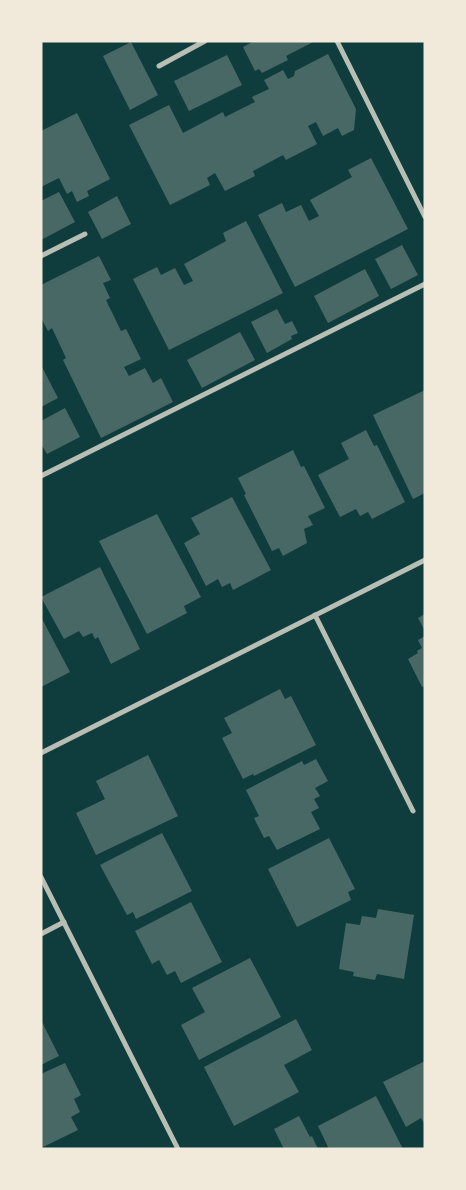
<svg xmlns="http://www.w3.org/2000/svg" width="466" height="1190" viewBox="0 0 466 1190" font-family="Inter,sans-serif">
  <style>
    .building { fill: #486865 }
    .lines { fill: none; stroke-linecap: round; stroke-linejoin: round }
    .minor { stroke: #b8beb3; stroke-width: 5 }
  </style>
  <rect width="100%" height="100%" fill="#0f3d3e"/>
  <!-- building -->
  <g class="building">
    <path d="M254,41h61l-29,15 2,4 -26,13 -3,-4 -4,2 -12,-24z"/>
    <path d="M131,42l27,53 -28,15 -27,-54z"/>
    <path d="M328,54l28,55 -2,21 -12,6 -4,-8 -15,8 -7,-14 -8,4 9,18 -31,16 -3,-5 -30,16 2,5 -30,15 -10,-18 -8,5 3,7 -40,20 -41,-80 40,-20 14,28 40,-21 2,5 30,-15 -3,-5 17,-8 -5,-9 19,-10 5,9 6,-3 1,-5z"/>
    <path d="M227,55l15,30 -53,26 -15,-30z"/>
    <path d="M77,113l33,66 -23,12 2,5 -12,6 -5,-11 -5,3 -8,-16 -18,9v-56z"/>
    <path d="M371,158l37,71 -113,58 -37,-72 24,-12 4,9 15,-7 8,16 10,-5 -9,-16 42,-23 -4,-7z"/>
    <path d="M59,192l16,30 -34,18v-39z"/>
    <path d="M117,196l14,28 -29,15 -14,-27z"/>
    <path d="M246,221l37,72 -114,57 -36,-71 24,-12 4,8 14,-7 9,17 9,-4 -9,-17 42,-23 -3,-8z"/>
    <path d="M402,245l16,30 -27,14 -16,-30z"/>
    <path d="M99,256l12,24 -8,3 7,15 -4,2 15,31 5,-2 15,30 -17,8 5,9 16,-8 8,15 8,-5 12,24 -72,36 -38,-78 3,-2 -14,-30 -4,3 -7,-13v-33z"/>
    <path d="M365,269l14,27 -51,27 -14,-27z"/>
    <path d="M277,309l8,15 7,-3 6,12 -7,3 1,3 -25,14 -16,-31z"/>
    <path d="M240,332l15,28 -53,28 -15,-28z"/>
    <path d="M41,365l17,33 -17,9z"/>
    <path d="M425,390v103l-12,6 -40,-84z"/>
    <path d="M65,408l15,29 -33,17 -6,-10v-23z"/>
    <path d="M366,430l8,16 3,-1 28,57 -33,17 -4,-7 -8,4 -4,-7 -16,8 -22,-42 31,-16 -8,-16z"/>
    <path d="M293,450l8,17 3,-1 21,42 -17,8 5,9 -9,4 3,14 -24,13 -4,-8 -7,3 -28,-56 2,-1 -8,-16z"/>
    <path d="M232,497l39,73 -38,20 -3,-7 -8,4 -4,-8 -12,7 -22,-43 16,-9 -9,-16z"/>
    <path d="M157,514l44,83 -17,9 3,7 -40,21 -48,-93z"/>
    <path d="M100,567l40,82 -29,15 -13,-27 -3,2 -3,-6 -9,4 -4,-6 -15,8 -23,-42z"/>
    <path d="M425,614v17l-7,-13z"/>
    <path d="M41,617l29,55 -29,15z"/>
    <path d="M425,636v50l-3,1 -14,-28 10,-6 -1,-2 5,-3 -4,-8z"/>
    <path d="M280,689l5,10 6,-3 25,49 -62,31 -1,-2 -10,5 -21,-41 10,-5 -8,-15z"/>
    <path d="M148,755l30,61 -82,39 -20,-42 29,-14 -9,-18z"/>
    <path d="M316,759l12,22 -13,7 5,8 -6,3 5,9 -8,4 9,17 -43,21 -8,-14 -5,2 -10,-20 5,-2 -13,-26 56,-29 2,4z"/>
    <path d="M162,833l30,58 -56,28 -3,-7 -6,3 -27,-50z"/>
    <path d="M329,838l26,51 -7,3 3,8 -54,27 -29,-58z"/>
    <path d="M191,902l31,60 -41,21 -6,-12 -8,4 -8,-15 -7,4 -17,-33z"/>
    <path d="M378,909l36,6 -10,64 -27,-5 -2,6 -22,-4 1,-4 -15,-3 7,-46 14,2 2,-9 14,2z"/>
    <path d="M250,958l31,59 -82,43 -18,-35 24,-13 -13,-24z"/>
    <path d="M296,1019l16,31 -28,15 15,27 -65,34 -30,-59z"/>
    <path d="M41,1020l18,36 -18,9z"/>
    <path d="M425,1061v64l-4,-7 -15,9 -23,-45z"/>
    <path d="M65,1063l16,32 -7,4 6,13 -9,5 7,13 -37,18v-74z"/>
    <path d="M376,1096l27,53h-74l-11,-23z"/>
    <path d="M299,1116l11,21 2,-1 6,13h-34l-10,-20z"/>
  </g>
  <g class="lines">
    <!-- minor -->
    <g class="minor">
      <path d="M337,41l88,176"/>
      <path d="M159,66l46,-25"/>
      <path d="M41,256l44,-22"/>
      <path d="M41,476l384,-192"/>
      <path d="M315,615l98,196"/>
      <path d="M41,753l384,-193"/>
      <path d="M41,877l137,272"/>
      <path d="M41,934l23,-12"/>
    </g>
  </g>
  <!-- border -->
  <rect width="466" height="1190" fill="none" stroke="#f1e9da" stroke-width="85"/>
</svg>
